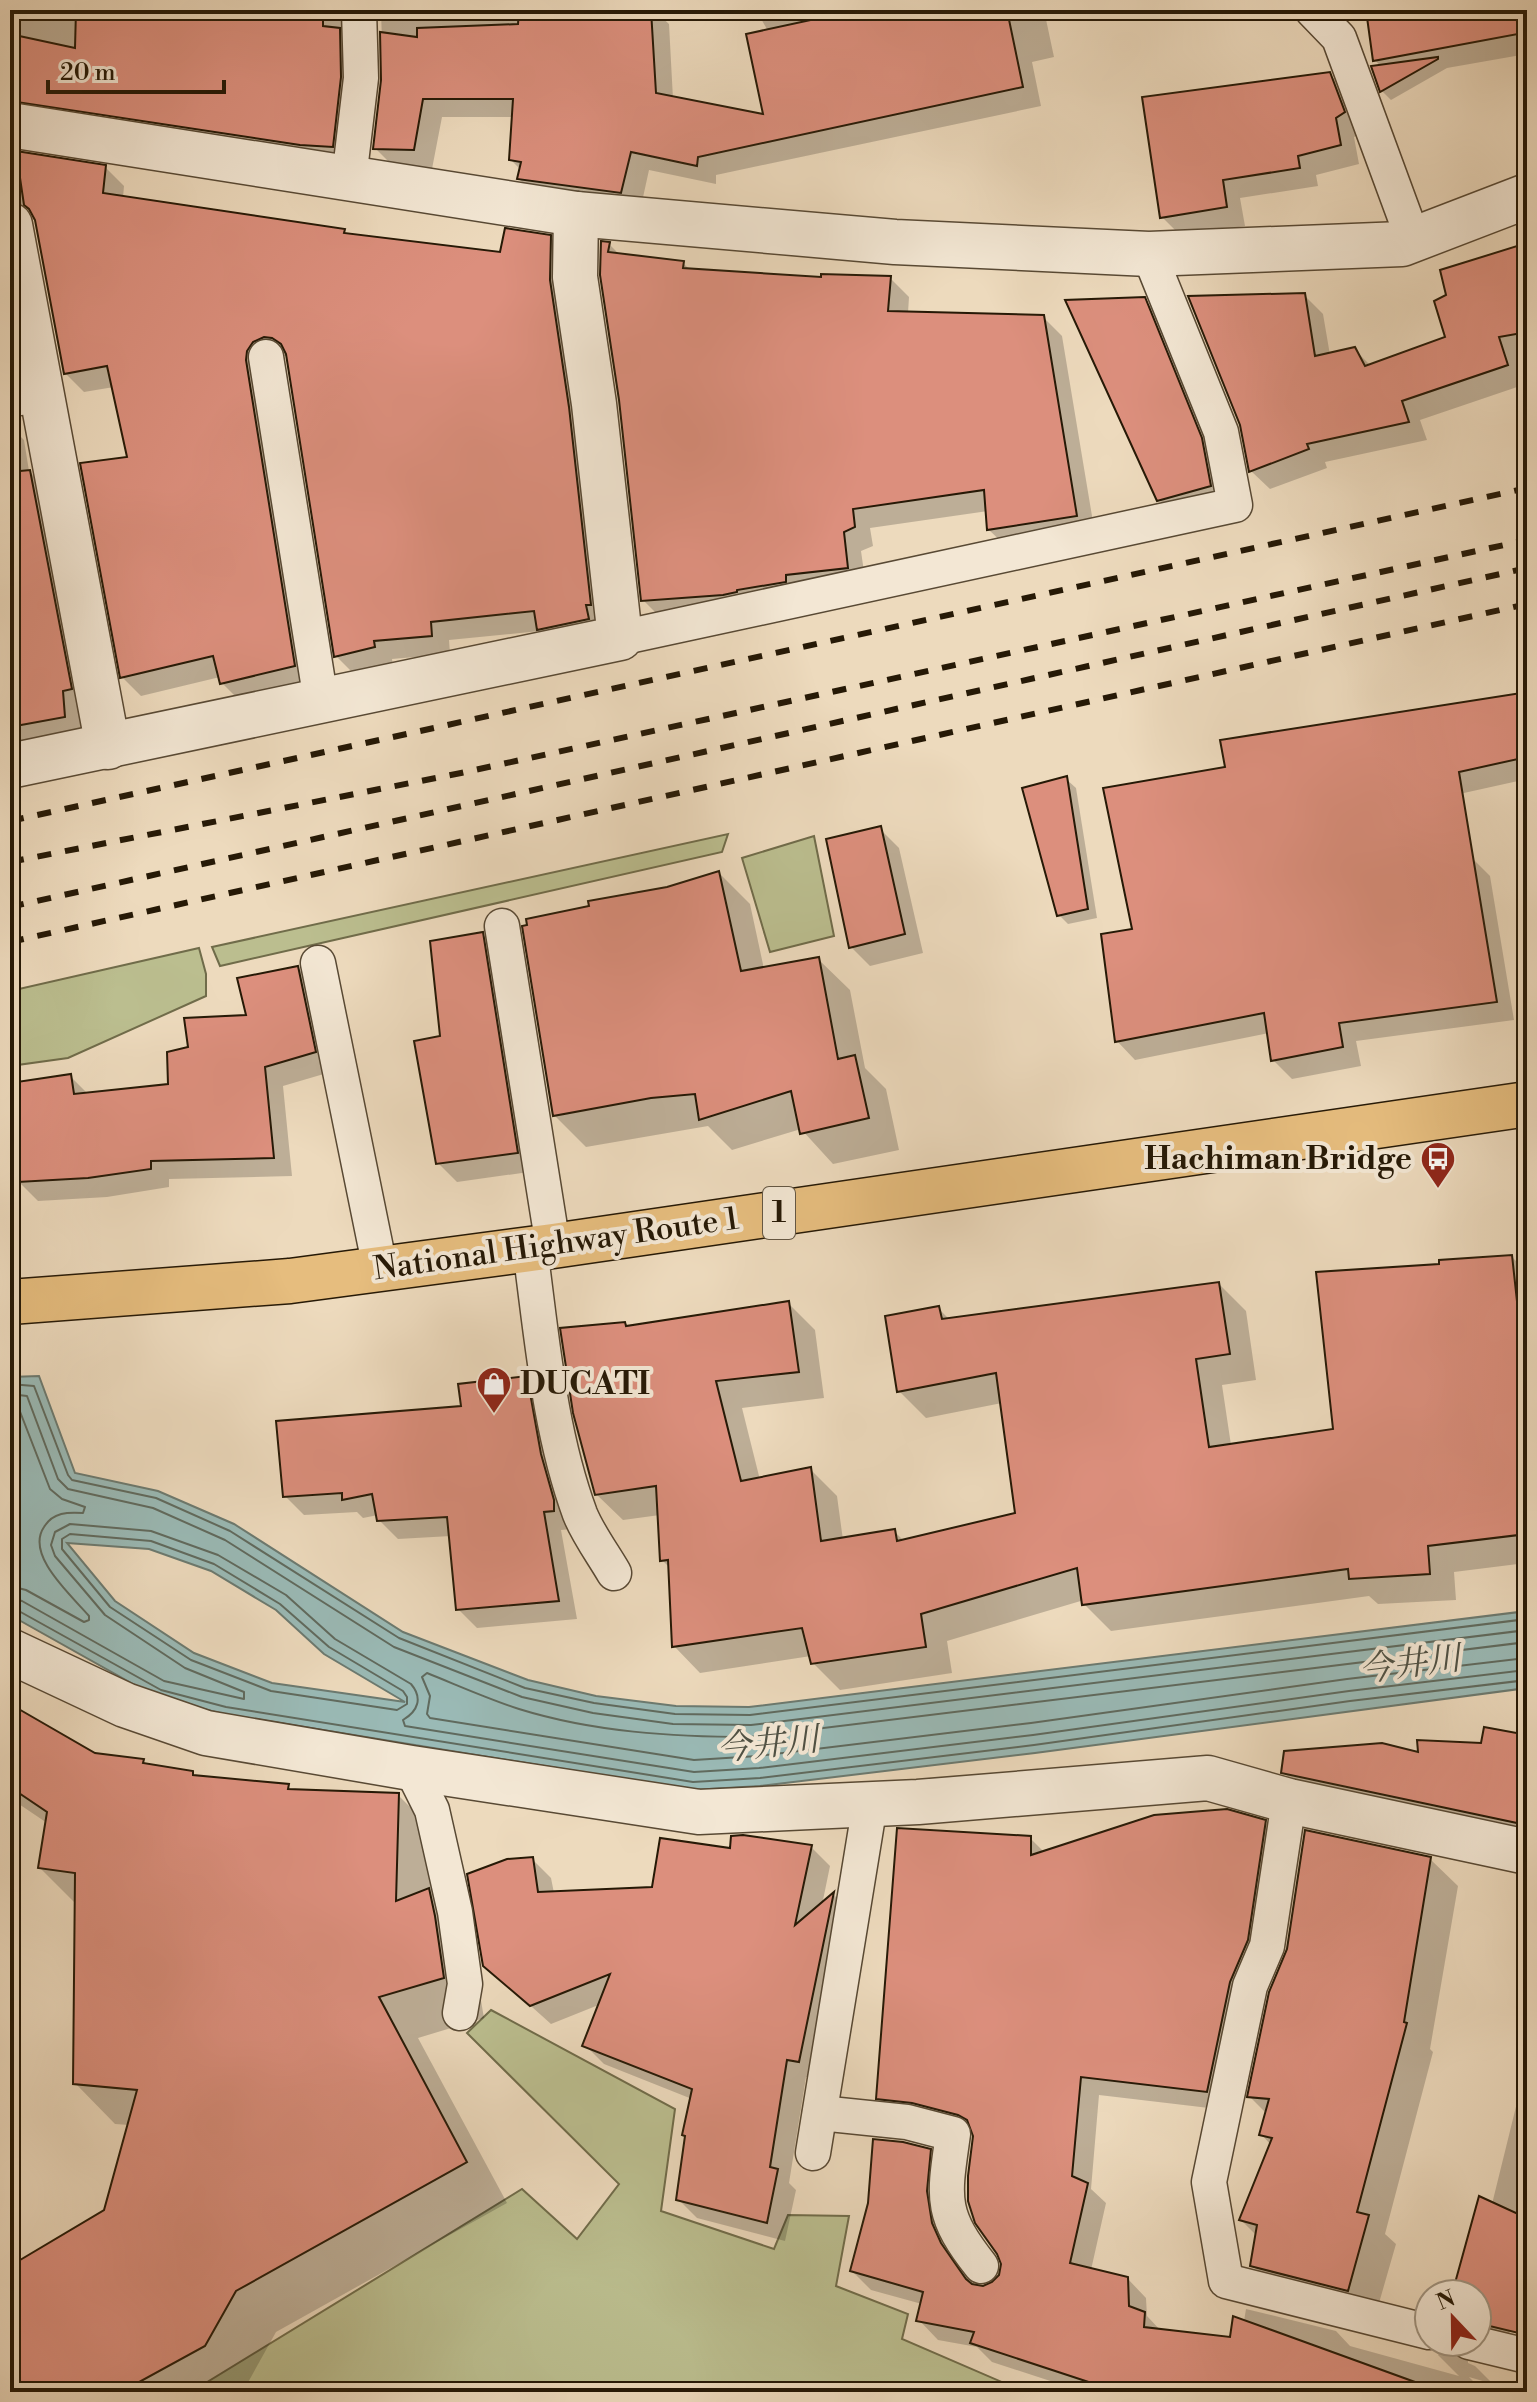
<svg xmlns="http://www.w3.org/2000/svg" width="1537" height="2402" viewBox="0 0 1537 2402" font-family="'Libre Bodoni','Noto Serif JP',serif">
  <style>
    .green { fill: #bbbe8f; stroke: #706c4a; stroke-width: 2 }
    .water { fill: #9abab6; stroke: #6c7a70; stroke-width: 2; fill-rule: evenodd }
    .shadow { fill: #0003 }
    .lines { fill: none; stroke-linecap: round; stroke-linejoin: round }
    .shore { stroke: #606a5e; stroke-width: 2 }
    .building { fill: #dc8f7d; stroke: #261906; stroke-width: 2 }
    .service-casing { stroke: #584934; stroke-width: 37 }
    .minor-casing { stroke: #584934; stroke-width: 47 }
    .trunk-casing { stroke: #261906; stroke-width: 47 }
    .service { stroke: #f3e7d4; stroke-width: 34 }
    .minor { stroke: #f3e7d4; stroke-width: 44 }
    .trunk { stroke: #e6bd7e; stroke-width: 44 }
    .rail { stroke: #261906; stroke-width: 6; stroke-dasharray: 14 14; stroke-linecap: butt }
    .labels { text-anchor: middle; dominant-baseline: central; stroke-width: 8; stroke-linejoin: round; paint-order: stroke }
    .shield { fill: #f3e7d4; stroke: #645744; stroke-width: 2 }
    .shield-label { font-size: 30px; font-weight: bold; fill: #261906 }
    .poi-label { font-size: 32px; font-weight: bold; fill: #261906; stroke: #f3e7d4; text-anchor: end }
    .street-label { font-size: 32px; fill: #261906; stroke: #f3e7d4 }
    .water-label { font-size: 34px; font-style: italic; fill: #4f5144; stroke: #f3e7d4 }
  </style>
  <rect width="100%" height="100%" fill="#eddabd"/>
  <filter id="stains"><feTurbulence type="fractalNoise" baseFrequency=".0025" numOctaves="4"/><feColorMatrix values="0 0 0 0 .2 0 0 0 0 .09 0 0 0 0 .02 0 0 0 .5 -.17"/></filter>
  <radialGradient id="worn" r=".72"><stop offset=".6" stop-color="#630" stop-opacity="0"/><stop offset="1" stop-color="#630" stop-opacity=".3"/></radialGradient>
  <!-- green -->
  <g class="green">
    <path d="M728,834l-6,18 -502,114 -8,-19z"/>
    <path d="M814,836l20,100 -64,16 -28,-94z"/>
    <path d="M199,948l7,26v22l-138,62 -58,8v-75z"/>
    <path d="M491,2010l184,99 -14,102 113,38 14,-34 61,1 -13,70 72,28 -6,25 123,53h-834l331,-203 55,50 42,-55 -152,-151z"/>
  </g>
  <!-- water -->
  <path class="water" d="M39,1376l36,97 83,18 76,33 169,108 125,48 68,16 80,10 73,1 778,-96v77l-492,65 -275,33 -68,4 -468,-76 -66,-16 -148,-83v-238zM67,1543l82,6 62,22 65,39 48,44 81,48 -133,-19 -78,-30 -79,-52z"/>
  <!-- shadow -->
  <g class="shadow">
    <path d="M10,10h351l-10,155 -215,-30 -19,-20 -107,-23z"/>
    <path d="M381,10h273l15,14 4,75 93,18 2,-86 -12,-21h288l10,47 -22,5 9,44 -325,69v9l-67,-14 -9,41 -102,-13 -19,-19 2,-9 -10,-10 3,-43h-72l-10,52 -38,-2 -19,-19 8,-70z"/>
    <path d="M1368,10h159v22l-8,1 2,22 -74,13 -56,32 -9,-9 -9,-23 8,-1 -6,-7z"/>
    <path d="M1329,74l20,19 14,39 -9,5 5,27 -43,11 2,11 -78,12 5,28 -64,10 -19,-19z"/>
    <path d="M10,152l95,15 19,19 -1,12 221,33 5,5 152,18 49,-17 19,19 40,367 -52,25 -17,-17 -91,9 1,14 -58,5 1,7 -38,9 -19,-19 -48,-300h-6l31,329 -72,17 -19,-19 -2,-6 -79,19 -19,-19 8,-218 -16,-72 -30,5 -19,-19 -29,-153 -10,-1 -16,10z"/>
    <path d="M609,244l11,11 63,8 7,7 133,9 67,-1 19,19 -1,16 135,4 19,19 33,198 -87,14 -19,-18 -1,-19 -118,17 3,18 -12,5 5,35 -204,33 -19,-19 -22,-200 -19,-125z"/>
    <path d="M1527,248v105l-11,2 10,29 -106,36 7,20 -102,22 2,6 -57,21 -19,-18 53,-176 19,19 7,41 24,-6 17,17 77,-28z"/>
    <path d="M10,284l21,114 -21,14z"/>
    <path d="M1144,300l20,19 65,185 -51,15 -19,-19z"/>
    <path d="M10,426l14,14 5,31 20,20 34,245 -73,29z"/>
    <path d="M1527,694v85l-244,54 189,25 18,18 24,144 -158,21 5,25 -69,13 -19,-19 -4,-27 -134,27 -18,-19 18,-110 92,-163z"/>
    <path d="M1066,779l10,9 21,130 -29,6 -9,-9z"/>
    <path d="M880,829l19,19 24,105 -53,13 -19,-19z"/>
    <path d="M719,873l31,31 14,65 54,-10 32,31 15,78 21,21 13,61 -66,14 -32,-35 -69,21 -24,-24 -122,21 -32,-32 113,-226z"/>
    <path d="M482,934l19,19 35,218 -79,11 -19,-19 4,-125z"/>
    <path d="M298,968l19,19 17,84 -51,15 9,90 -123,3v8l-62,10 -69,4 -19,-19 -9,-97 60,-9 18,18 82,-8 21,-37 57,-32z"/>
    <path d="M1512,1257l15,15v291l-73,9 2,28 -78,4 -9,-8 -258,35 -27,-27v-4l-137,41 5,32 -112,17 -27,-27 -2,-7 -111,17 -26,-27 -4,-78 -8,-8 -2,-45 -37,5 -27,-26 29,-170 3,3 160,-24 27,27 9,68 -82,10 18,72 50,-11 27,27 6,44 52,-8 9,9 113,-27 -15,-111 -76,15 -27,-27 40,-82 11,11 269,-36 27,27 10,69 -34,5 9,60 104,-15 107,-165z"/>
    <path d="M526,1378l19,19 27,132 -11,1 16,89 -100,9 -19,-19 -7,-73 -53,3 -19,-19 -1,-5 -15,3 -6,-6 -53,3 -19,-19z"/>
    <path d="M10,1706l85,49 48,6 4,4 45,8 5,4 91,9 5,5 105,4 41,41 30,95 15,87 -66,20 89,165 -231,129 -30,54 -11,6h-225v-124l96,-57 23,-86 -14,-1 -40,-41 1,-179 -36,-36 7,-45 -37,-25z"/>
    <path d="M1527,1737v102l-225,-48 -19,-19 138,-17z"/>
    <path d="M1265,1822l19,19 -58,269 -127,-15 -8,94 15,14 -15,67 36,8 19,20 1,18 15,16 69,7 13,-18 2,-12 90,22 14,15 109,30 -21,-21 9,-13h30v-48h-22l37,-90 35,-142v278l-8,-8 -1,-28 -12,40 -38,12v7l7,3 18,18 -24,-7 15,15h-400l-92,-30 -15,-15 -39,-7 -19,-20 3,-16 -51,-14 -19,-19 78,-120 19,19 10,94 16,22 8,2 10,-4 8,-9 2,-11 -28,-128 -2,-4 -40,-11 -36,-4 -19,-19 152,-260 15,15z"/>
    <path d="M811,1847l19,19 -8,39 12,-10 18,18 -34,167 -12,-3 -17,106 7,7 -11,51 -88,-23 -19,-19 14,-100 -88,-35 -19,-19 16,-41 -50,20 -66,-59 47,-106 19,19 3,15 100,-4 78,-39z"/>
    <path d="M1430,1859l28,27 -28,163 3,3 -48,182 11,10 -21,73 -95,-24 -27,-27 4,-30 -16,-16 30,-75 -10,-11 6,-20 -18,-18z"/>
    <path d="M1519,2376l8,1v15h-8z"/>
  </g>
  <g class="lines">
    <!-- shore -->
    <g class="shore">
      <path d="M10,1384l24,2 34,89 4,5 84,18 74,33 169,107 126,50 69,15 81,11 75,1 777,-96"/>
      <path d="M10,1394l17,2 31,83 10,10 85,19 72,32 169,107 128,50 71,16 80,11 78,1 776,-95"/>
      <path d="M10,1406l9,3 31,80 12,10 23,8 -2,6c-15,-1 -30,-1 -39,14 -19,28 27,68 45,89v4l-5,2 -58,-32 -16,-4"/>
      <path d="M70,1534l81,7 63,23 66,40 49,43 74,44 4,6v7l-10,6 -126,-19 -80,-31 -81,-53 -48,-58v-10z"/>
      <path d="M10,1598l12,3 142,80 80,18v-7l-59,-24 -80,-53 -50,-59 -4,-11 4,-13 15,-8 81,7 67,24 68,40 49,44 76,45c12,14 7,27 -8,36l2,6 289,46 65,-4 274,-33 316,-44 178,-21"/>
      <path d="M10,1608l7,2 144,80 65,17 467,75 67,-4 274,-33 316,-44 177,-21"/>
      <path d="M1527,1642l-777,95c-77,0 -157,-5 -231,-28 -31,-10 -62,-24 -92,-36l-5,4 8,19 -3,18 3,4 264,42 64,-4 273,-33 316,-44 180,-21"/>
    </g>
  </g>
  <!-- building -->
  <g class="building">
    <path d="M76,10h247v16l17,2 1,49 -8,70 -33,-2 -290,-44v-67l65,14z"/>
    <path d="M519,10h132l5,83 107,21 -17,-80 88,-19 -1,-5h174l16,77 -325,70 -1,9 -66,-14 -10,41 -104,-14 4,-17 -12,-2 4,-61h-90l-9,51 -41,-1 8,-69 -1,-48 37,5v-9l101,-4z"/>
    <path d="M1366,10h150l2,24 -145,27z"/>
    <path d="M1438,57v2l-58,33 -9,-26z"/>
    <path d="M1330,72l15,40 -9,6 5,27 -43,11 2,12 -77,12 4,27 -67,11 -18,-121z"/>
    <path d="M16,151l90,14 -3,28 242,36 -1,4 156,19 5,-24 46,7 -1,45 19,127 22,198h-5l3,14 -52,11 -3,-19 -103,11 1,14 -58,5 1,6 -41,10 -48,-303 -5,-10 -9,-6 -8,-1 -11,5 -6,9 -1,9 49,306 -75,18 -7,-28 -93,22 -40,-215 47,-6 -20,-91 -43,8 -29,-154 -6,-11 -5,-4z"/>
    <path d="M601,241l9,1 -2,10 76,9 -1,7 138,9v-3l70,2 -3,35 156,4 33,201 -90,14 -3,-40 -131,19 2,18 -11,5 4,36 -62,7v7l-49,8v2l-14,3 -82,6 -22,-201 -19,-125z"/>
    <path d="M1527,243v89l-28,5 9,28 -106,36 7,21 -102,22 2,5 -60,23 -9,-47 -52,-129 117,-3 10,63 40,-9 10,19 80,-29 -11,-36 12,-6 -6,-25z"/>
    <path d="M1145,297l57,141 9,48 -54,15 -92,-201z"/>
    <path d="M30,470l42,219 -9,2 2,26 -55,10v-255z"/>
    <path d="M1527,692v65l-68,15 38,230 -158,21 4,24 -72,14 -7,-48 -149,29 -14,-108 31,-5 -29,-141 122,-21 -5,-27z"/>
    <path d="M1067,776l21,133 -31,7 -35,-128z"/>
    <path d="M881,826l24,108 -56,14 -23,-109z"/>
    <path d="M719,871l22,100 78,-14 19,102 17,-4 14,63 -69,16 -9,-43 -92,29 -4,-26 -44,4 -98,18 -31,-190 5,-1 -1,-6 63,-13 -1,-5 79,-14z"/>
    <path d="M483,932l35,221 -82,11 -22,-123 26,-5 -10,-95z"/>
    <path d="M298,966l18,86 -51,15 9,91 -123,3v8l-63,9 -70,4 -8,-99 61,-9 3,20 94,-10 -1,-32 21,-5 -4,-29 62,-3 -9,-37z"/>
    <path d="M1512,1255l15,139v140l-99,12 2,28 -81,5 -1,-10 -266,36 -5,-37 -156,46 5,33 -115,17 -9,-36 -130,19 -4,-87 -8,1 -4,-75 -61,9 -22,-82 -13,-85 65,-6 1,4 163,-25 10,71 -83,9 25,100 70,-14 10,74 74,-12 2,12 118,-28 -19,-140 -99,19 -12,-76 54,-10 3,13 277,-37 11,72 -34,5 13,88 124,-18 -17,-157 123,-8v-4z"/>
    <path d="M527,1376l14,78 13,46v11l-10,1 15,89 -103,9 -9,-93 -70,4 -5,-27 -30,6v-7l-59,4 -7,-76 185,-15 -3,-22z"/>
    <path d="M10,1704l85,49 49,6 -1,4 50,8v4l96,9 -1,5 111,4 -3,108 33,-13 6,28 9,62 -65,19 88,165 -231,129 -31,55 -84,46h-111v-126l94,-56 33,-120 -64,-6 2,-211 -37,-5 9,-56 -37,-25z"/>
    <path d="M1484,1727l43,8v37l-10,51 -236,-50 3,-22 98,-8 36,9 -1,-12 64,3z"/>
    <path d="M1227,1809l39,11 -18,120 -18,42 -23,110 -126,-15 -9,99 16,7 -18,80 58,14 1,29 16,6 -1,15 86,10 3,-21 193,70 -1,6h-306l-149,-49 4,-11 -58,-11 7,-29 -73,-21 18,-68 5,-64 30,3 28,7 -4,42 5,32 9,20 25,36 6,5 11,2 9,-4 7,-7 2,-11 -4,-10 -22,-31 -7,-22v-25l5,-40 -6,-16 -9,-5 -46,-12 -36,-4 21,-271 134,8v19l123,-40z"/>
    <path d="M1305,1830l126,27 -27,165 3,1 -50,189 12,3 -21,76 -98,-25 7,-41 -18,-5 33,-82 -13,-3 10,-36 -22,-2 22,-105 18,-43z"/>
    <path d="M743,1835l69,10 -17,80 39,-33 -35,170 -12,-2 -17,107 8,2 -11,54 -91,-23 9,-64 -3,-1 10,-46 -110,-43 28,-72 -80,32 -47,-40 -16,-92 40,-15 26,-2 5,35 114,-5 8,-49 70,10 1,-12z"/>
    <path d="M1479,2196l48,22v117l-50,-12v-29h-25z"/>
  </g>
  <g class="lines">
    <defs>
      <g id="service">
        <path d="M1312,10l27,28 74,201"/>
        <path d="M349,179l12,-101 -2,-68"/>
        <path d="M266,357l55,344"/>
        <path d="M10,400l33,-7"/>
        <path d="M620,638l615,-133 -14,-73 -72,-178"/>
        <path d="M502,926l51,320"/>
        <path d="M318,963l62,305"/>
        <path d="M530,1249c12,88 19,181 50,265 8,20 23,40 34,59"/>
        <path d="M411,1768l21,42 23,102 10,72 -5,29"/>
        <path d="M1289,1801l-22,145 -17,40 -41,196 17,99 203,51"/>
        <path d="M820,2113l87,9 46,12c-9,64 -14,79 28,132"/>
        <path d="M813,2153l57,-349"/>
        <path d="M1469,2342l58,14"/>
      </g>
      <g id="minor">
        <path d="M10,125l566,89 319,28 254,12 253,-10 125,-48"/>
        <path d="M10,225l98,522"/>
        <path d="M10,766l610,-128 -26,-234 -19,-127 1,-63"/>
        <path d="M10,1651l115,54 81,28 205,35 288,44 219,-10 290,-24 81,23 238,51"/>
      </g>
      <path id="trunk" d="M10,1302l280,-21 263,-35 974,-142"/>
    </defs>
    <!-- service casing -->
    <use href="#service" class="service-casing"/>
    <!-- minor casing -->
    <use href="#minor" class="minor-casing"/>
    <!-- trunk casing -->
    <use href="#trunk" class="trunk-casing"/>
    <!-- service -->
    <use href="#service" class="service"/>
    <!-- minor -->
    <use href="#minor" class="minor"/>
    <!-- trunk -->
    <use href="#trunk" class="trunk"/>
    <!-- rail -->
    <g class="rail">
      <path d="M10,821l1517,-333"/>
      <path d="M10,862l451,-89 1066,-233"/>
      <path d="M10,907l1517,-339"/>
      <path d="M10,942l1517,-338"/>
    </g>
  </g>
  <!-- icons -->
  <defs>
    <symbol id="bus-pin" viewBox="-11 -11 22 30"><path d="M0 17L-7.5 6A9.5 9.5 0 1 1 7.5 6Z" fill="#8f2418" stroke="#f3e7d4"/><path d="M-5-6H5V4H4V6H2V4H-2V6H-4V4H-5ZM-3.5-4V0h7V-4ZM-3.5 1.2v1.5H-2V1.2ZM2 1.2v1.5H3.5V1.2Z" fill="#fff"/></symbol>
    <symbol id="shop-pin" viewBox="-11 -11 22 30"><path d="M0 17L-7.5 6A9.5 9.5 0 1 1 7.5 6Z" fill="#8f2418" stroke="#f3e7d4"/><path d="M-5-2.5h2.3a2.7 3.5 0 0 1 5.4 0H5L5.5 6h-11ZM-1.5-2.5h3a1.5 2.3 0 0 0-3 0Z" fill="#fff"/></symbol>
  </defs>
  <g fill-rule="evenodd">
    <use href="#bus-pin" x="1418" y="1139" width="40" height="54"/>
    <use href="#shop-pin" x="474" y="1364" width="40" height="54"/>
  </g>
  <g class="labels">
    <!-- shield labels -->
    <rect class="shield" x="763" y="1187" width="32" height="52" rx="6"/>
    <g class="shield-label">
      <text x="779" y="1213">1</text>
    </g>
    <!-- poi labels -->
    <g class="poi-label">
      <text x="1412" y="1159">Hachiman Bridge</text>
      <text x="520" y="1384" text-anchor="start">DUCATI</text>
    </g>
    <!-- street labels -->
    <g class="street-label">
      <text transform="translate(556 1244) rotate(-8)">National Highway Route 1</text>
    </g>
    <!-- water labels -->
    <g class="water-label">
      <text transform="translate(1410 1665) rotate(-7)">今井川</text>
      <text transform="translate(768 1745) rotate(-6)">今井川</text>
    </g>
  </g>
  <!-- margin -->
  <rect width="1537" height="2402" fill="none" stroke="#eddabd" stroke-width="40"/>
  <rect x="12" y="12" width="1513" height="2378" fill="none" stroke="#261906" stroke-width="4"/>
  <rect x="20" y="20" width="1497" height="2362" fill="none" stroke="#261906" stroke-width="2"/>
  <!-- north arrow -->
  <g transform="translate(1453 2318) rotate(338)"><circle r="38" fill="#f3e7d4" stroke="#a19582" stroke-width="2"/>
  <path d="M0-6L14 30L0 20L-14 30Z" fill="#8f2418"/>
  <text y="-12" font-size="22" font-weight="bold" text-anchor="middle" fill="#261906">N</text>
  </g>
  <!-- scale -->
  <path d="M48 80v12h176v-12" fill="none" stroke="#261906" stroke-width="4"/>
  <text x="60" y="80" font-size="24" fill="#261906" stroke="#f3e7d4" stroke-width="6" paint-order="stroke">20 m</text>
  <rect width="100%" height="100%" filter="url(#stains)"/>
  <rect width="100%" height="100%" fill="url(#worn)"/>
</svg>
